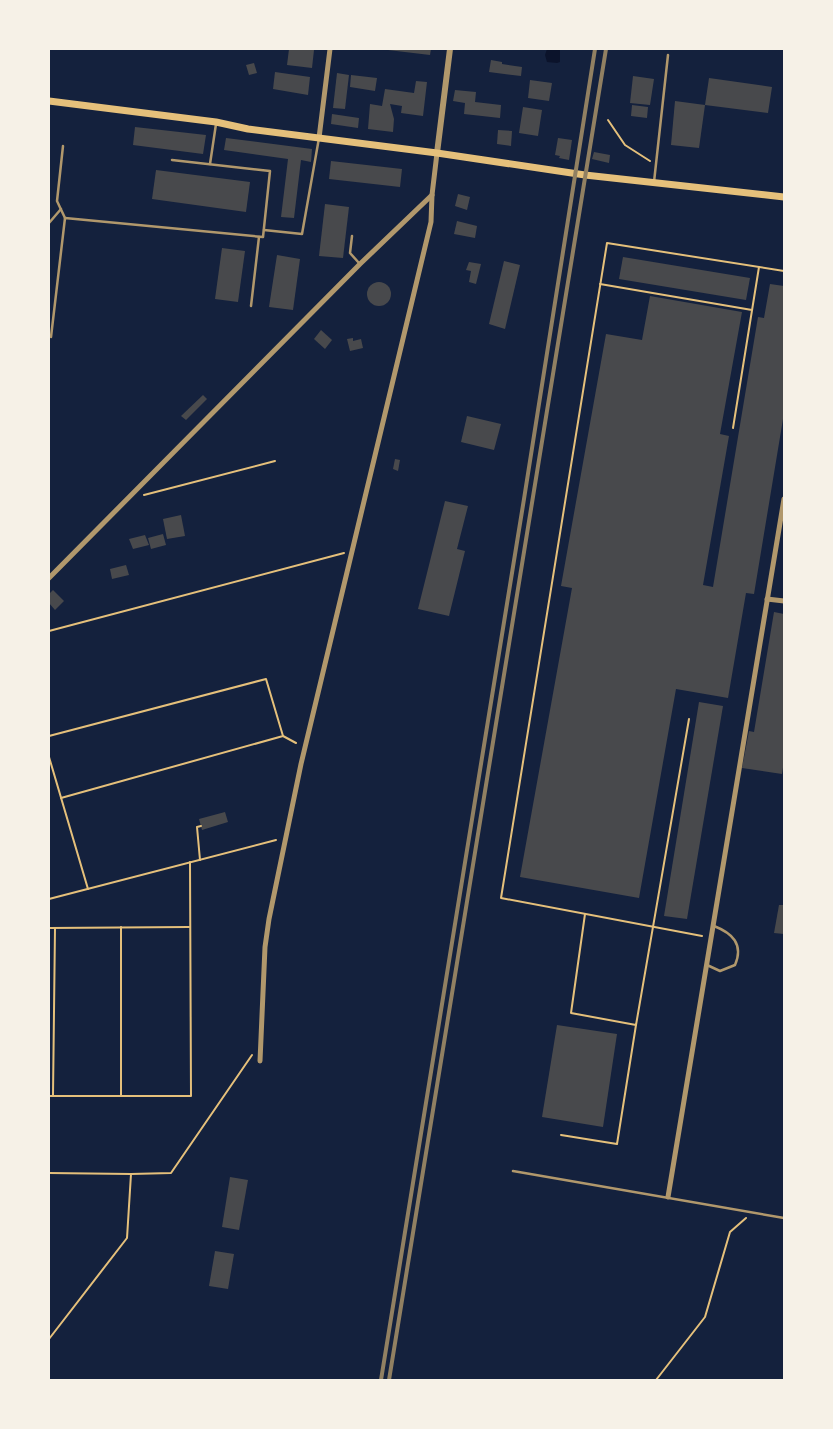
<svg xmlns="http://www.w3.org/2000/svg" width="833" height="1429" viewBox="0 0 833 1429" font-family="Roboto,sans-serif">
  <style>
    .water { fill: #0b132b }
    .building { fill: #48494c }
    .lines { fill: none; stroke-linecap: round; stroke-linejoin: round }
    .path { stroke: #e5c07b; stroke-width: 2 }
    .service { stroke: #b1986c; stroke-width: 2.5 }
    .minor { stroke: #b1986c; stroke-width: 5 }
    .tertiary { stroke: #b1986c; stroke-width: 6 }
    .secondary { stroke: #e5c07b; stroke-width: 7 }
    .rail { stroke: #918062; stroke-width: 4 }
  </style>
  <rect width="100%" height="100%" fill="#14213d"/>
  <!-- water -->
  <path class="water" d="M547,49h13v13l-3,1 -10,-1 -2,-7z"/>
  <!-- building -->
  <g class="building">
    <path d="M289,49l25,1 -2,18 -25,-3z"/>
    <path d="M388,49h43l-1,6 -42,-5z"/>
    <path d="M491,60l11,2v2l20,3 -1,9 -32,-4z"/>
    <path d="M254,63l3,10 -8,2 -3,-10z"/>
    <path d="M275,72l35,5 -2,18 -35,-6z"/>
    <path d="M337,73l12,2 -4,34 -12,-1z"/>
    <path d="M351,75l26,3 -2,13 -25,-4z"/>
    <path d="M633,76l21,3 -4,26 -20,-2z"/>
    <path d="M709,78l63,9 -4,26 -63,-8z"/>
    <path d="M530,80l22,3 -3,18 -21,-3z"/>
    <path d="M416,81l11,1 -4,34 -22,-3 1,-7 -12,-2 4,15 -1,13 -25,-3 2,-25 12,2 3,-17 29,4z"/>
    <path d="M455,90l21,2 -1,10 26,3 -1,13 -36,-4 1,-11 -12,-2z"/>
    <path d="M675,101l30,4 -6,43 -28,-3z"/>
    <path d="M632,105l16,2 -1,11 -16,-2z"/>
    <path d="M523,107l19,3 -4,26 -19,-3z"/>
    <path d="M332,114l27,4 -1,10 -27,-4z"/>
    <path d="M135,127l71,8 -3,19 -70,-9z"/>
    <path d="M498,130l14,1 -1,15 -14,-2z"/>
    <path d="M226,138l86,11 -1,13 -10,-2 -7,58 -13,-1 7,-58 -64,-9z"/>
    <path d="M558,138l14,2 -3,20 -10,-2 1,-2 -5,-1z"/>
    <path d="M594,152l16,3 -1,8 -17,-4z"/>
    <path d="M331,161l71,8 -2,18 -71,-8z"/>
    <path d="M156,170l94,12 -4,30 -94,-13z"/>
    <path d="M458,194l12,3 -3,13 -12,-4z"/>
    <path d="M325,204l24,3 -6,51 -24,-2z"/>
    <path d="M457,221l20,5 -2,12 -21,-4z"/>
    <path d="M222,248l23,3 -7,51 -23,-3z"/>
    <path d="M277,255l23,4 -7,51 -24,-3z"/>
    <path d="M623,257l127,21 -4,22 -127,-21z"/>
    <path d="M504,261l16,4 -15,64 -16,-5z"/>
    <path d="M469,262l12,2 -5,20 -7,-2 2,-11 -5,-1z"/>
    <circle cx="379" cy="294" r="12"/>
    <path d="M770,284l14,2v127l-30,181 -8,-1 -18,105 -52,-9 -37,209 -119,-21 52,-289 -11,-2 45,-252 36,6 8,-44 92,16 -22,122 9,2 -26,149 10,2 45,-270 6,1z"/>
    <path d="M321,330l11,10 -7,9 -11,-10z"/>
    <path d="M353,338v3l8,-2 2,9 -13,3 -3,-12z"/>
    <path d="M203,395l4,4 -21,21 -5,-4z"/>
    <path d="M467,416l34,8 -7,26 -33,-8z"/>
    <path d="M395,459l5,1 -2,11 -5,-2z"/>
    <path d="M445,501l23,5 -11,43 8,2 -16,65 -31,-7z"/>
    <path d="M181,515l4,21 -18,3 -4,-20z"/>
    <path d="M163,534l3,11 -15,4 -3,-11z"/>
    <path d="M145,535l4,10 -16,4 -4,-10z"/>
    <path d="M126,565l3,10 -17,4 -2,-10z"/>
    <path d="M53,590l11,11 -9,9 -6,-7v-9z"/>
    <path d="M774,612l10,2v147l-2,13 -40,-6 7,-37 5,1z"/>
    <path d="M699,702l24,4 -36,213 -23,-3z"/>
    <path d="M225,812l3,10 -26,8 -3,-11z"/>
    <path d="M779,905h5v29l-10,-1z"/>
    <path d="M557,1025l60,9 -14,93 -61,-10z"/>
    <path d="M230,1177l18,3 -9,50 -17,-3z"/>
    <path d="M215,1251l19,3 -6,35 -19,-3z"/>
  </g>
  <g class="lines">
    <!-- path -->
    <g class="path">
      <path d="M608,120l17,25 25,16"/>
      <path d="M600,284l152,26"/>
      <path d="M733,428l26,-161"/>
      <path d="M144,495l131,-34"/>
      <path d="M49,631l295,-78"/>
      <path d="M49,736l217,-57 17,57 -222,62"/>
      <path d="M283,736l13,7"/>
      <path d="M49,757l39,132"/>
      <path d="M200,860l-3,-33 4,-1"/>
      <path d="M49,899l227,-59"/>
      <path d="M585,914l-14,99 65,12 53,-306"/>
      <path d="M121,927v168"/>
      <path d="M49,928l140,-1"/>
      <path d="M702,936l-201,-38 106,-655 177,28"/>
      <path d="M53,1095l2,-167"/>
      <path d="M49,1096h142l-1,-234"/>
      <path d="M561,1135l56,9 19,-119"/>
      <path d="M49,1173l82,1"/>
      <path d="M49,1339l78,-101 4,-64 40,-1 81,-118"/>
      <path d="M656,1380l49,-63 25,-85 16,-14"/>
    </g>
    <!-- service -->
    <g class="service">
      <path d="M63,146l-6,55 8,17"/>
      <path d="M210,164l6,-40"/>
      <path d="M654,182l14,-127"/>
      <path d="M49,223l12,-14"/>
      <path d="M264,230l38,4 17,-96"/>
      <path d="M352,236l-2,17 9,10"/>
      <path d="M251,306l8,-69"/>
      <path d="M51,337l14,-119 198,19 7,-66 -98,-11"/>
      <path d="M707,965l13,6 15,-6c9,-21 -3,-32 -21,-39"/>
      <path d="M513,1171l271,47"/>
    </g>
    <!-- minor -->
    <g class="minor">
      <path d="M319,138l11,-89"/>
      <path d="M49,578l311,-314 72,-69"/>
      <path d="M767,599l17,2"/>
      <path d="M260,1061l5,-114 4,-28 32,-155 130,-542 1,-27 5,-42"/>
      <path d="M668,1197l116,-698"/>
    </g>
    <!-- tertiary -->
    <path class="tertiary" d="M437,153l13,-104"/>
    <!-- secondary -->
    <path class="secondary" d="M49,101l167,21 32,7 189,24 148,22 199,22"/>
    <!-- rail -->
    <g class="rail">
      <path d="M381,1380l143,-881 71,-450"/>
      <path d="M389,1380l217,-1331"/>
    </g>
  </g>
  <!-- border -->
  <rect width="833" height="1429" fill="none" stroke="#f6f1e7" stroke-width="100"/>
</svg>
